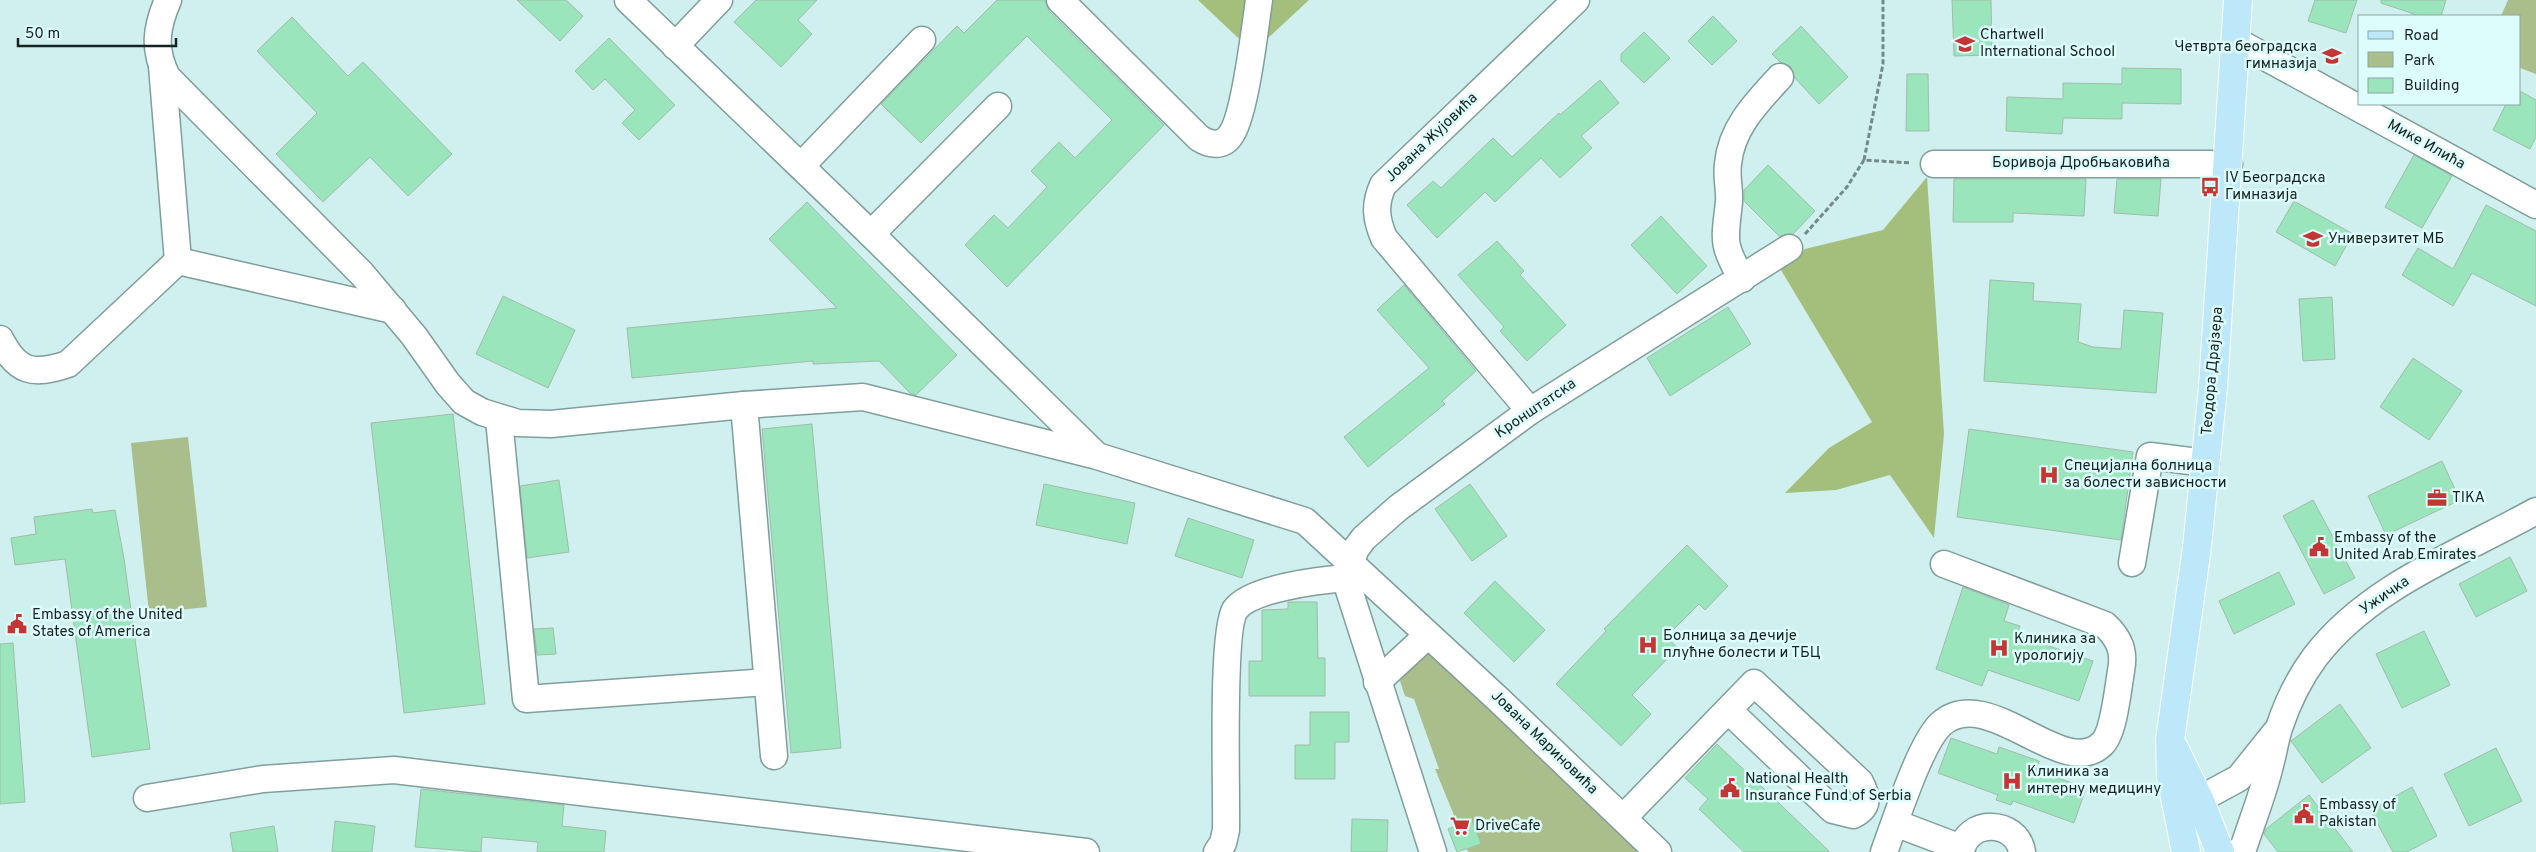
<svg xmlns="http://www.w3.org/2000/svg" width="2536" height="852" viewBox="0 0 2536 852" font-family="Overpass,sans-serif">
  <style>
    .green { fill: #a9be8a }
    .forest { fill: #a4be7b }
    .building { fill: #9ae5bb; stroke: #a2bbac }
    .lines { fill: none; stroke-linecap: round; stroke-linejoin: round }
    .minor-casing { stroke: #809e9c; stroke-width: 29 }
    .major-casing { stroke: #fff; stroke-width: 30 }
    .path { stroke: #748a89; stroke-width: 3; stroke-dasharray: 5 2.5; stroke-linecap: butt }
    .minor { stroke: #fff; stroke-width: 26 }
    .major { stroke: #bce8fa; stroke-width: 28 }
    .labels { text-anchor: middle; dominant-baseline: central; stroke-width: 5; stroke-linejoin: round; paint-order: stroke }
    .poi-label { font-size: 15px; fill: #172322; stroke: #dcfdfb; text-anchor: start }
    .street-label { font-size: 15px; fill: #172322; stroke: #dcfdfb }
  </style>
  <rect width="100%" height="100%" fill="#cff0ee"/>
  <!-- green -->
  <g class="green">
    <path d="M2508,0h28v74l-16,-6v-52h-19z"/>
    <path d="M188,437l19,170 -58,6 -18,-170z"/>
    <path d="M1430,647l210,205h-172l-1,-3 14,-5 -9,-24 -14,5 -23,-56h4l-25,-70 -9,-3 -5,-15z"/>
  </g>
  <!-- forest -->
  <g class="forest">
    <path d="M1198,0h111l-56,52z"/>
    <path d="M1927,177l17,257 -10,104 -44,-63 -54,15 -51,3 44,-45 43,-26 -91,-152 24,-21 78,-19z"/>
  </g>
  <!-- building -->
  <g class="building">
    <path d="M517,0h49l17,16 -23,25z"/>
    <path d="M756,0h61l-19,20 14,14 -31,33 -47,-45z"/>
    <path d="M997,0h48l4,11 115,114 -157,162 -42,-42 29,-30 14,13 39,-41 -16,-16 28,-29 16,16 37,-38 -85,-84 -106,107 -40,-39 76,-78 7,7z"/>
    <path d="M1952,0h39l1,55 -38,1z"/>
    <path d="M2315,0h42l-11,33 -38,-12z"/>
    <path d="M2381,0h65l-5,16h-21l-39,-13z"/>
    <path d="M1713,16l24,25 -25,24 -24,-24z"/>
    <path d="M292,17l56,59 15,-14 89,92 -44,42 -38,-39 -47,45 -47,-48 41,-41 -60,-62z"/>
    <path d="M1801,26l47,51 -29,27 -24,-26 -5,-12 -10,-4 -8,-8z"/>
    <path d="M1644,32l26,26 -26,25 -23,-22v-7z"/>
    <path d="M609,38l66,67 -36,35 -17,-17 13,-13 -30,-31 -12,11 -18,-19z"/>
    <path d="M2122,68l59,1v35l-59,-1v16l-59,-1 -1,16 -56,-3 1,-34 56,2v-16l59,1z"/>
    <path d="M1907,74h21l1,57h-23z"/>
    <path d="M1600,80l19,23 -38,33 11,12 -32,30 -19,-20 -46,44 -10,-10 -48,46 -30,-33 26,-24 8,7 52,-50 19,19 47,-44 1,2z"/>
    <path d="M2520,91l16,9v37l-6,12 -37,-19 13,-26h14z"/>
    <path d="M2414,155l38,21 -30,52 -37,-21z"/>
    <path d="M1768,165l47,46 -22,23 -14,2 -35,-35v-11z"/>
    <path d="M1954,179h132l-2,37 -71,-3v9h-60z"/>
    <path d="M2117,179h44l-3,37 -44,-3z"/>
    <path d="M2294,201l59,33 -18,32 -59,-34z"/>
    <path d="M807,202l150,153 -41,40 -6,-2 -31,-32 -66,3v-3l-181,17 -5,-50 210,-20 -68,-69z"/>
    <path d="M2486,205l50,26v75l-64,-33 -19,33 -51,-31 16,-27 35,21z"/>
    <path d="M1661,216l46,50 -30,28 -46,-49z"/>
    <path d="M1497,241l27,30 -4,4 46,50 -39,36 -27,-30 4,-4 -46,-52z"/>
    <path d="M1990,280l44,3 -1,18 48,3 -3,38 15,5 28,2 3,-39 39,3 -7,80 -172,-12z"/>
    <path d="M1404,285l72,86 -34,30 3,3 -77,63 -24,-30 85,-69 -52,-58z"/>
    <path d="M503,296l72,34 -27,58 -72,-34z"/>
    <path d="M2332,297l3,62 -32,2 -4,-62z"/>
    <path d="M1728,307l23,37 -81,52 -23,-38z"/>
    <path d="M2413,358l49,33 -33,49 -49,-33z"/>
    <path d="M453,414l32,290 -81,9 -33,-290z"/>
    <path d="M812,424l29,324 -50,5 -29,-324z"/>
    <path d="M1969,429l164,23 -12,88 -164,-23z"/>
    <path d="M2442,461l18,39 -74,35 -18,-39z"/>
    <path d="M559,480l10,72 -42,6 -7,-72z"/>
    <path d="M1044,484l91,19 -8,41 -91,-19z"/>
    <path d="M1470,484l37,52 -35,25 -37,-52z"/>
    <path d="M2313,500l42,78 -31,16 -41,-78z"/>
    <path d="M92,509l1,4 22,-3 9,49 26,190 -58,8 -27,-198 -50,6 -4,-27 25,-4 -2,-17z"/>
    <path d="M1188,518l66,22 -12,38 -67,-22z"/>
    <path d="M1687,545l41,41 -23,24 -6,-6 -33,33 12,11 -46,47 19,19 -30,32 -65,-62 50,-53 -2,-2z"/>
    <path d="M2510,557l17,34 -51,26 -17,-33z"/>
    <path d="M2279,572l16,32 -61,30 -15,-33z"/>
    <path d="M1495,581l50,49 -31,32 -50,-49z"/>
    <path d="M1963,587l46,18 -5,16 16,5 -3,9 76,26 -14,40 -91,-31 -6,16 -46,-17z"/>
    <path d="M1288,602h29l1,56h7v38h-76v-35h13v-51l26,-1z"/>
    <path d="M553,628l3,26 -19,1 -3,-26z"/>
    <path d="M2424,631l26,54 -48,23 -26,-54z"/>
    <path d="M13,643l12,159 -25,2v-160z"/>
    <path d="M2340,704l31,44 -49,35 -31,-42z"/>
    <path d="M1310,712h39v30h-14v37h-40v-34h15z"/>
    <path d="M1951,738l46,16 2,-7 40,14 -3,9 50,18 -12,35 -61,-22 -2,4 -15,-5 2,-5 -60,-22z"/>
    <path d="M1717,744l113,108h-86l-45,-43 9,-10 -23,-21z"/>
    <path d="M2496,748l26,53 -53,25 -25,-52z"/>
    <path d="M2412,787l25,49 -30,16h-14l-23,-42z"/>
    <path d="M421,789l143,16 -2,21 44,5 -2,21h-67l1,-10 -56,-5 -1,15 -66,-5z"/>
    <path d="M2309,795l44,57h-75l-14,-18 2,-5z"/>
    <path d="M1352,819l36,1 -1,32h-36z"/>
    <path d="M1472,820l9,24 -24,8 -9,-23z"/>
    <path d="M335,821l40,5 -3,26h-40z"/>
    <path d="M274,826l4,26h-45l-3,-19z"/>
  </g>
  <g class="lines">
    <defs>
      <g id="minor">
        <path d="M168,0c-12,28 -15,49 -1,77l195,197 52,62 34,48 16,18 18,10 36,11 33,1 193,-19 119,-8 234,59 208,65 194,179 159,152"/>
        <path d="M628,0l243,234 225,221"/>
        <path d="M1060,0l139,138c11,7 23,9 31,-2 15,-18 25,-109 29,-136"/>
        <path d="M2236,41l300,164"/>
        <path d="M675,46l44,-46"/>
        <path d="M162,66l16,195"/>
        <path d="M1934,164h295"/>
        <path d="M801,166l121,-126"/>
        <path d="M871,234l127,-128"/>
        <path d="M178,261l215,49"/>
        <path d="M1742,279c-21,-36 -17,-39 -13,-77 1,-13 -3,-25 -1,-38 3,-36 29,-62 52,-87"/>
        <path d="M0,339c17,33 32,37 68,25l110,-103"/>
        <path d="M744,405l30,351"/>
        <path d="M1530,411l-146,-173c-8,-19 -10,-33 -1,-53l193,-185"/>
        <path d="M499,419l27,280 241,-17"/>
        <path d="M2132,563l18,-107 56,7"/>
        <path d="M1377,682l51,-47"/>
        <path d="M147,798l116,-19 131,-9 692,82"/>
        <path d="M2187,816l17,-19 35,-19 36,-45"/>
        <path d="M1623,818l131,-135 106,99c8,15 9,25 -7,33l-20,-5 -105,-100"/>
        <path d="M1895,823l66,25"/>
        <path d="M1217,852l6,-9 3,-13c1,-36 -5,-198 9,-220 15,-22 86,-30 112,-32"/>
        <path d="M1433,852l-84,-262 -2,-12 8,-28 9,-12 34,-30 132,-97 259,-163"/>
        <path d="M1884,852c11,-29 36,-109 57,-128 47,-42 122,58 161,20 12,-11 16,-56 19,-73 4,-20 -2,-33 -16,-46l-161,-61"/>
        <path d="M1961,852c5,-34 56,-33 61,0"/>
        <path d="M2242,852c9,-28 20,-55 27,-83 4,-14 6,-28 10,-41 8,-24 21,-51 36,-71 54,-71 146,-104 221,-146"/>
      </g>
      <g id="major">
        <path d="M2174,748l26,53 20,51"/>
        <path d="M2186,852l-15,-75 -1,-37 27,-193 16,-160 25,-387"/>
      </g>
    </defs>
    <!-- minor casing -->
    <use href="#minor" class="minor-casing"/>
    <!-- major casing -->
    <use href="#major" class="major-casing"/>
    <!-- path -->
    <g class="path">
      <path d="M1864,160l19,-96v-64"/>
      <path d="M1805,234l42,-47 17,-27 47,3"/>
    </g>
    <!-- minor -->
    <use href="#minor" class="minor"/>
    <!-- major -->
    <use href="#major" class="major"/>
  </g>
  <!-- icons -->
  <defs>
    <symbol id="school-bare" viewBox="-9 -9 18 18"><path d="M0-5L7-2L0 1L-7-2ZM-4 1L0 2.5L4 1V4Q0 6-4 4Z" fill="#c43634" stroke="#dcfdfb" stroke-width="2.5" paint-order="stroke"/></symbol>
    <symbol id="bus-bare" viewBox="-9 -9 18 18"><path d="M-5-6H5V4H4V6H2V4H-2V6H-4V4H-5ZM-3.5-4V0h7V-4ZM-3.5 1.2v1.5H-2V1.2ZM2 1.2v1.5H3.5V1.2Z" fill="#c43634" stroke="#dcfdfb" stroke-width="2.5" paint-order="stroke"/></symbol>
    <symbol id="university-bare" viewBox="-9 -9 18 18"><path d="M0-5L7-2L0 1L-7-2ZM-4 1L0 2.5L4 1V4Q0 6-4 4Z" fill="#c43634" stroke="#dcfdfb" stroke-width="2.5" paint-order="stroke"/></symbol>
    <symbol id="hospital-bare" viewBox="-9 -9 18 18"><path d="M-5-5h3v3.5h4V-5h3V5h-3V1.5h-4V5h-3Z" fill="#c43634" stroke="#dcfdfb" stroke-width="2.5" paint-order="stroke"/></symbol>
    <symbol id="office-bare" viewBox="-9 -9 18 18"><path d="M-6-3h4V-5.5h4V-3h4V5H-6ZM-1-4.5V-3h2v-1.5ZM-6 0V1H6V0Z" fill="#c43634" stroke="#dcfdfb" stroke-width="2.5" paint-order="stroke"/></symbol>
    <symbol id="civic-bare" viewBox="-9 -9 18 18"><path d="M-.6-6.5H3V-4.5H.6V-3L4-1V1h2V6H-6V1h2V-1L-.6-3ZM-1.2 2.5V6h2.4V2.5Z" fill="#c43634" stroke="#dcfdfb" stroke-width="2.5" paint-order="stroke"/></symbol>
    <symbol id="supermarket-bare" viewBox="-9 -9 18 18"><path d="M-6-5.5h2.5l.6 2H6L4.5 2H-2.5L-4.4-4H-6ZM-1.5 3.2a1.3 1.3 0 1 0 .1 0ZM3 3.2a1.3 1.3 0 1 0 .1 0Z" fill="#c43634" stroke="#dcfdfb" stroke-width="2.5" paint-order="stroke"/></symbol>
  </defs>
  <g fill-rule="evenodd">
    <use href="#school-bare" x="1951" y="30" width="28" height="28"/>
    <use href="#school-bare" x="2318" y="42" width="28" height="28"/>
    <use href="#bus-bare" x="2196" y="173" width="28" height="28"/>
    <use href="#university-bare" x="2299" y="225" width="28" height="28"/>
    <use href="#hospital-bare" x="2035" y="461" width="28" height="28"/>
    <use href="#office-bare" x="2423" y="484" width="28" height="28"/>
    <use href="#civic-bare" x="2305" y="533" width="28" height="28"/>
    <use href="#civic-bare" x="3" y="610" width="28" height="28"/>
    <use href="#hospital-bare" x="1634" y="631" width="28" height="28"/>
    <use href="#hospital-bare" x="1985" y="634" width="28" height="28"/>
    <use href="#hospital-bare" x="1998" y="767" width="28" height="28"/>
    <use href="#civic-bare" x="1716" y="774" width="28" height="28"/>
    <use href="#civic-bare" x="2290" y="800" width="28" height="28"/>
    <use href="#supermarket-bare" x="1446" y="812" width="28" height="28"/>
  </g>
  <g class="labels">
    <!-- poi labels -->
    <g class="poi-label">
      <text x="1980" y="35">Chartwell<tspan x="1980" dy="17">International School</tspan></text>
      <text x="2317" y="47" text-anchor="end">Четврта београдска<tspan x="2317" dy="17">гимназија</tspan></text>
      <text x="2225" y="178">IV Београдска<tspan x="2225" dy="17">Гимназија</tspan></text>
      <text x="2328" y="239">Универзитет МБ</text>
      <text x="2064" y="466">Специјална болница<tspan x="2064" dy="17">за болести зависности</tspan></text>
      <text x="2452" y="498">TIKA</text>
      <text x="2334" y="538">Embassy of the<tspan x="2334" dy="17">United Arab Emirates</tspan></text>
      <text x="32" y="615">Embassy of the United<tspan x="32" dy="17">States of America</tspan></text>
      <text x="1663" y="636">Болница за дечије<tspan x="1663" dy="17">плућне болести и ТБЦ</tspan></text>
      <text x="2014" y="639">Клиника за<tspan x="2014" dy="17">урологију</tspan></text>
      <text x="2027" y="772">Клиника за<tspan x="2027" dy="17">интерну медицину</tspan></text>
      <text x="1745" y="779">National Health<tspan x="1745" dy="17">Insurance Fund of Serbia</tspan></text>
      <text x="2319" y="805">Embassy of<tspan x="2319" dy="17">Pakistan</tspan></text>
      <text x="1475" y="826">DriveCafe</text>
    </g>
    <!-- street labels -->
    <g class="street-label">
      <text transform="translate(1432 138) rotate(-44)">Јована Жујовића</text>
      <text transform="translate(2426 145) rotate(29)">Мике Илића</text>
      <text x="2081" y="163">Боривоја Дробњаковића</text>
      <text transform="translate(2213 371) rotate(-85)">Теодора Драјзера</text>
      <text transform="translate(1536 409) rotate(-34)">Кронштатска</text>
      <text transform="translate(2385 596) rotate(-34)">Ужичка</text>
      <text transform="translate(1544 743) rotate(44)">Јована Мариновића</text>
    </g>
  </g>
  <!-- legend -->
  <rect x="2358" y="15" width="162" height="90" fill="#dcfdfb" stroke="#8da6a4"/>
  <rect x="2368" y="31" width="25" height="8" fill="#bce8fa" stroke="#8da6a4"/>
  <text x="2404" y="40" font-size="15" fill="#172322">Road</text>
  <rect x="2368" y="52" width="25" height="15" fill="#a9be8a" stroke="#8da6a4"/>
  <text x="2404" y="65" font-size="15" fill="#172322">Park</text>
  <rect x="2368" y="78" width="25" height="15" fill="#9ae5bb" stroke="#8da6a4"/>
  <text x="2404" y="90" font-size="15" fill="#172322">Building</text>
  <!-- scale -->
  <path d="M18 38v8h158v-8" fill="none" stroke="#172322" stroke-width="2.5"/>
  <text x="25" y="38" font-size="15" fill="#172322" stroke="#dcfdfb" stroke-width="4" paint-order="stroke">50 m</text>
</svg>
